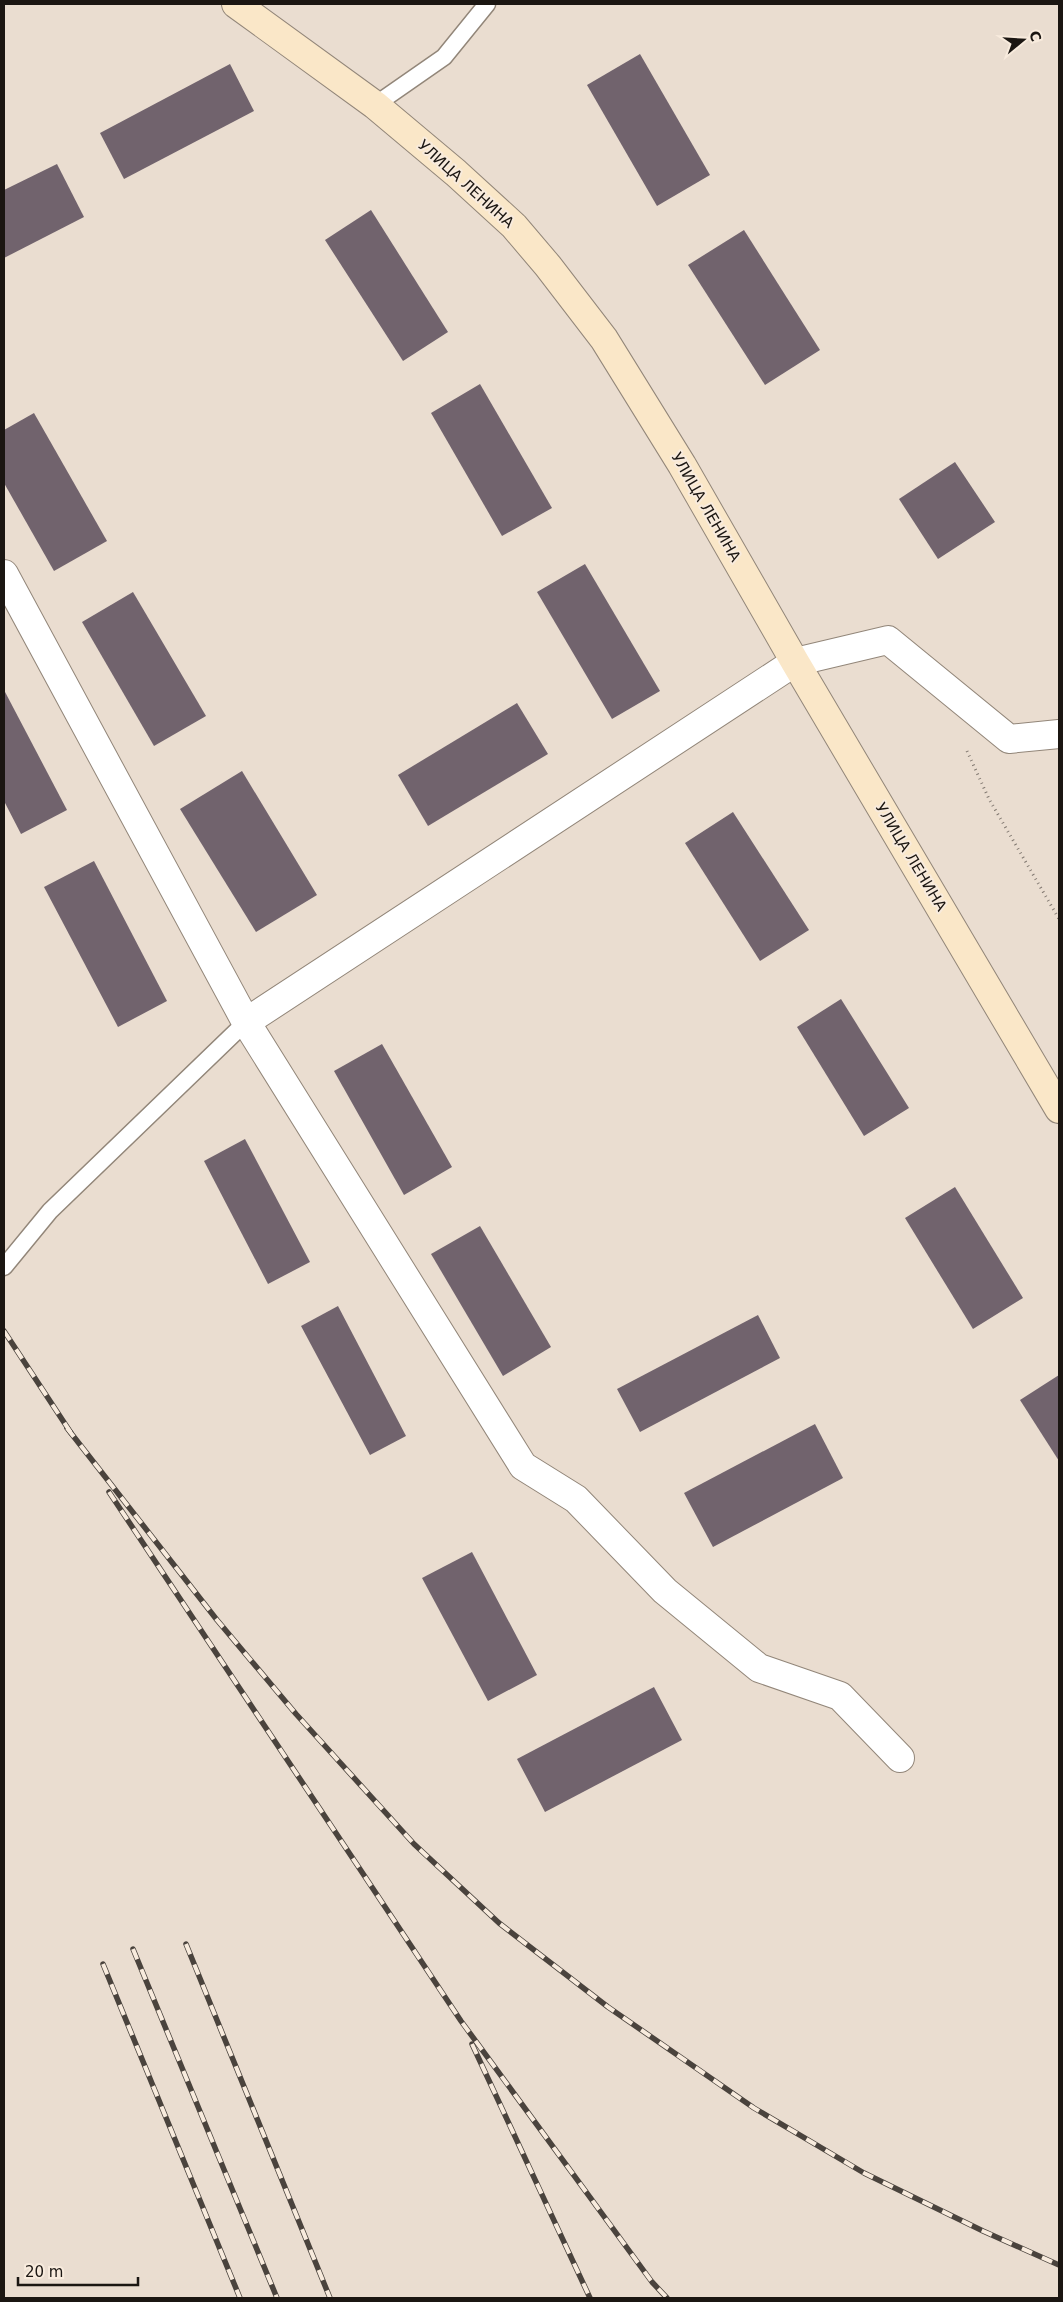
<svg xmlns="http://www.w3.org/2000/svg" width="1063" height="2302" viewBox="0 0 1063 2302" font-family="'DejaVu Sans',sans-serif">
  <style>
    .building { fill: #71636d }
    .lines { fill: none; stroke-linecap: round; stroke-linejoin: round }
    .lane-casing { stroke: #928679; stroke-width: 19 }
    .street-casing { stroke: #928679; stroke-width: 30 }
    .secondary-casing { stroke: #928679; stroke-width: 30 }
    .path { stroke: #837a72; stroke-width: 3; stroke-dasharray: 1 4; stroke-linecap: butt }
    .lane { stroke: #fff; stroke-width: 16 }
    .street { stroke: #fff; stroke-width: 28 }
    .secondary { stroke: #fae7c8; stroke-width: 28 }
    .rail-casing { stroke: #4a433d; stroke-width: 5.5 }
    .rail { stroke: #f8ebdd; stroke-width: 4; stroke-dasharray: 11; stroke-linecap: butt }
    .labels { text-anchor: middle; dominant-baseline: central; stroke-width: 4; stroke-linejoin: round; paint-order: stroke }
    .street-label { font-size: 15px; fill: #1b1612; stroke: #f8ebdd }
  </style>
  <rect width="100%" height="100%" fill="#eaddd0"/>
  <!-- building -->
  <g class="building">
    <path d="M640,54l70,121 -53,31 -70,-121z"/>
    <path d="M230,64l24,47 -130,68 -24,-46z"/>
    <path d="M57,164l27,53 -80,41v-68z"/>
    <path d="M371,210l77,122 -45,29 -78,-121z"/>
    <path d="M744,230l76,120 -55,35 -77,-120z"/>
    <path d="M480,384l72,124 -50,28 -71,-123z"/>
    <path d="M34,413l73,128 -53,30 -50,-88v-53z"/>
    <path d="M955,462l40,60 -57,37 -39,-60z"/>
    <path d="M585,564l75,127 -48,28 -75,-127z"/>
    <path d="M133,592l73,124 -52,30 -72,-124z"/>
    <path d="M4,690l63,120 -46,24 -17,-33z"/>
    <path d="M517,703l31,51 -120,72 -30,-51z"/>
    <path d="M242,771l75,124 -61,37 -76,-123z"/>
    <path d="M733,812l76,118 -49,31 -75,-118z"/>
    <path d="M94,861l73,140 -49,26 -74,-140z"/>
    <path d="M841,999l68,109 -45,28 -67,-109z"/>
    <path d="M382,1044l70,123 -48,28 -70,-124z"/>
    <path d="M245,1139l65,123 -42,22 -64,-123z"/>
    <path d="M955,1187l68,111 -50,31 -68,-111z"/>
    <path d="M480,1226l71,121 -48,29 -72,-122z"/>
    <path d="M338,1306l68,130 -36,19 -69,-129z"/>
    <path d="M758,1315l22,43 -140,74 -23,-43z"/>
    <path d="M1059,1375v86l-39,-61z"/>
    <path d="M815,1424l28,54 -130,69 -29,-54z"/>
    <path d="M472,1552l65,123 -49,26 -66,-123z"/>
    <path d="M654,1687l28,53 -137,72 -28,-53z"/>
  </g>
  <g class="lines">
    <defs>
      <g id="lane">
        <path d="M375,105l69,-48 43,-53"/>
        <path d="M4,1267l46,-56 196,-189"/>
      </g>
      <g id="street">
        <path d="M4,574l242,448 277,444 53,33 89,92 94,77 81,28 60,62"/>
        <path d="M246,1022l549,-360 93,-22 121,99 50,-5"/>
      </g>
      <path id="secondary" d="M236,4l139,101 81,68 58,53 34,40 56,73 78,126 113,197 264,447"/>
    </defs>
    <!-- lane casing -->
    <use href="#lane" class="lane-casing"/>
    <!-- street casing -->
    <use href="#street" class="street-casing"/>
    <!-- secondary casing -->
    <use href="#secondary" class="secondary-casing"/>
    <!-- path -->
    <path class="path" d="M967,751l22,48 70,120"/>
    <!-- lane -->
    <use href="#lane" class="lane"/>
    <!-- street -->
    <use href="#street" class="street"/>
    <!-- secondary -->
    <use href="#secondary" class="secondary"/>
    <defs>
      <g id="rail">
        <path d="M4,1331l67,102"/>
        <path d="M67,1428l150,192 79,94 118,130 85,79 109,84 146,101 110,65 119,58 76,34"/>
        <path d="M109,1492l352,529 191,261 15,16"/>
        <path d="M186,1944l144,354"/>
        <path d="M133,1949l144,349"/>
        <path d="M103,1964l137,334"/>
        <path d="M472,2044l118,254"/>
      </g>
    </defs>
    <!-- rail casing -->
    <use href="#rail" class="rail-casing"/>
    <!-- rail -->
    <use href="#rail" class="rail"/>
  </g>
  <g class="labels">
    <!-- street labels -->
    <g class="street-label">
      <text transform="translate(466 184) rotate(42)">УЛИЦА ЛЕНИНА</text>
      <text transform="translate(706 507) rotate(60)">УЛИЦА ЛЕНИНА</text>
      <text transform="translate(911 857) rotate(59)">УЛИЦА ЛЕНИНА</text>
    </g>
  </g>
  <!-- border -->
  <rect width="1063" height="2302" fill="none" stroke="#1b1612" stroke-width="10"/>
  <!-- north arrow -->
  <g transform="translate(1023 40) rotate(72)" stroke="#f8ebdd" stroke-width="4" paint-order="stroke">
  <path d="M0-4L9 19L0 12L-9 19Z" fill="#1b1612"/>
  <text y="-8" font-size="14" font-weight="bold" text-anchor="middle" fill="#1b1612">С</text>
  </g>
  <!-- scale -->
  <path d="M18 2277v8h120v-8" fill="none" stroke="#1b1612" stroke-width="2.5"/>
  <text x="25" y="2277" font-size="15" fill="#1b1612" stroke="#f8ebdd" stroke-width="4" paint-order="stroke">20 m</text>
</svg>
